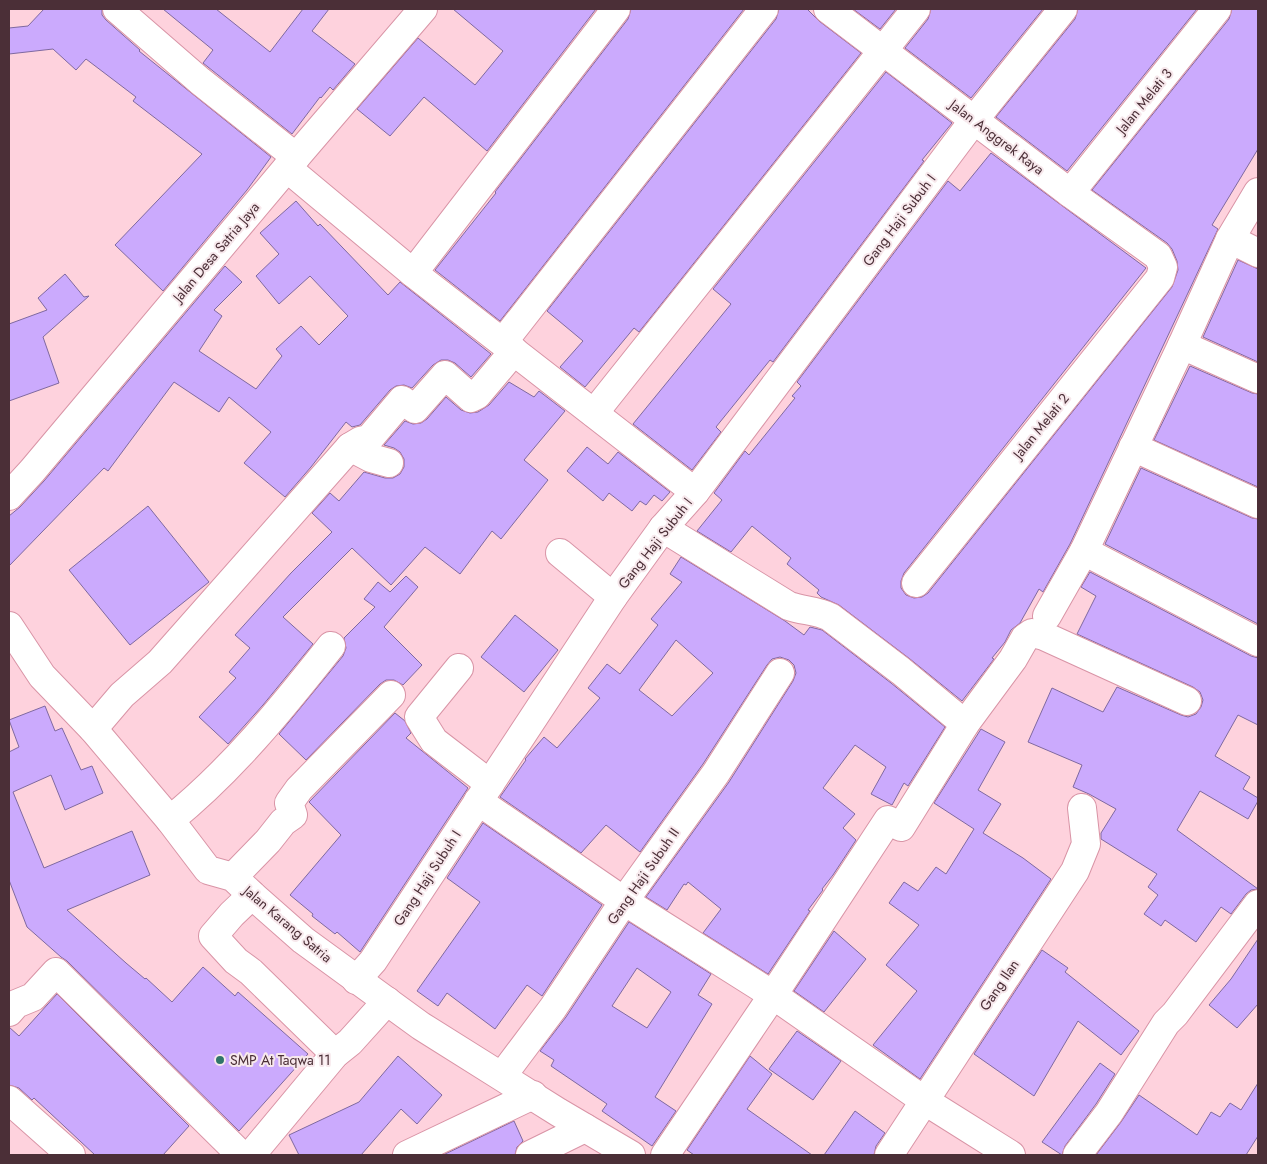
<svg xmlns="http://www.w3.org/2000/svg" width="1267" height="1164" viewBox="0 0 1267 1164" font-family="Jost,sans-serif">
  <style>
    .building { fill: #cbaafd; stroke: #7f69a0; fill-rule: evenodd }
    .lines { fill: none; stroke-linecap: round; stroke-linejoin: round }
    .minor-casing { stroke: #d994a6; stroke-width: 30 }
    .minor { stroke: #fff; stroke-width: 28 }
    .poi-dot { fill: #2f756a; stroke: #f7e8ec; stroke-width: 2 }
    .labels { text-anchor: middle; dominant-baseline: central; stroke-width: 4; stroke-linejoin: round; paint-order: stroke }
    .street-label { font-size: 14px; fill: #4b2f37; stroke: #f7e8ec }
    .poi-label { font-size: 14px; fill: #4b2f37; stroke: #f7e8ec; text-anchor: start }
  </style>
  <rect width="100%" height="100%" fill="#fed2dd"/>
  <!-- building -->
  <g class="building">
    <path d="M44,9h58v6l4,5 34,30 -1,1 132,106 -24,33 -84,101 -48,-46 87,-91 -69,-53 3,-4 -50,-38 -10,11 -23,-21 -44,5v-26l19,-2z"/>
    <path d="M163,9h53l54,43 33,-43h26l-17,22 43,33 -22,26 -3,-3 -9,11 -1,-1 -28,37 -89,-71 10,-13z"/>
    <path d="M453,9h143l-109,142 -63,-54 -34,39 -33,-27 61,-71 57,47 28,-34z"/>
    <path d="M631,9h113l-244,312 -65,-51 61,-77 -1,-1 133,-173z"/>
    <path d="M779,9h28l12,12 42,32 -222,279 -5,-4 -49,59 -25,-20 23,-26 -36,-30 229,-292z"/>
    <path d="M853,9h43l-16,20z"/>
    <path d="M931,9h112l-72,89 -66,-50 23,-29z"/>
    <path d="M1078,9h119l-130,162 -71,-54 79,-98z"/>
    <path d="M1232,9h26v140l-46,76 6,4 -148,315 -27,48 -4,-3 -19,34 -9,7 -6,12 -13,16 2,1 -32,42 -52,-42 -71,-54 -18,-8 -4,-4 2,-3 -32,-26 4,-6 -39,-32 -21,26 -34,-21 25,-31 -8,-7 31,-42 4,4 46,-57 -3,-2 9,-10 -4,-4 151,-201 12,10 31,-38 155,115 -242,305 -3,8v7l5,7 8,3 8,-1 6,-4 244,-306 6,-17 -1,-9 -5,-12 -5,-6 -75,-53 137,-171z"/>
    <path d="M886,72l66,51 -30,37 2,1 -151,201 -3,-2 -54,67 5,5 -29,38 -59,-46 98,-120 -18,-15z"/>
    <path d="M296,201l22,25 2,-2 68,71 12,-13 91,72 -20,23 -16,-14 -7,-3h-7l-8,5 -21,23 -8,-3 -8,1 -6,4 -30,35 -8,2 -6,-5 -35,45 -26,30 -41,-34 27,-31 -42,-35 -10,15 -45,-30 -66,89 -4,-3 -95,98v-50l11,-9 24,-26 181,-215 17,16 -28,28 8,6 -23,35 57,38 26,-33 -6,-7 25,-23 18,19 29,-29 -38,-40 -31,28 -23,-28 23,-22 -19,-21z"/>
    <path d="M1238,260l20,9v93l-55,-25z"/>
    <path d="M65,274l19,23 5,-1 -46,41 16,46 -50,18v-77l38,-14 -9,-12z"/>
    <path d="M1190,366l62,27 6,1v93l-104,-47z"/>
    <path d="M509,382l25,15 5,-6 26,20 -41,49 24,20 -47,59 -9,-8 -32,43 -35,-27 -34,38 -39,-37 -69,69 30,27 -50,61 -35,39 -29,-27 37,-39 -7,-6 21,-24 -15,-13 56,-62 41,-41 -20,-19 18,-20 9,8 25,-29 21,6h8l7,-4 4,-7v-8l-4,-7 -6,-4 -10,-3 21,-24 8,3 8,-1 6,-4 19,-22 15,13 9,3 8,-1 11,-7z"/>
    <path d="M587,447l21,17 10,-12 52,40 -8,9 -8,-6 -8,10 -6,-4 -8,10 -23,-18 -6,8 -36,-30z"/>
    <path d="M1141,468l111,50 6,1v105l-153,-80z"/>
    <path d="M148,506l61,76 -79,63 -61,-75z"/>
    <path d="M681,557l104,64 19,14 6,-8 12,3 69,53 54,44 -37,59 -4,-3 -12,22 -21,-11 15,-27 -31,-22 -32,43 32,26 -12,14 13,12 -23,35 -11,14 1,1 -15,20 2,1 -42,63 -65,-41 18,-24 -33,-27 -2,3 -2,-1 -17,26 -21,-13 83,-115 64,-101 3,-8 -2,-8 -5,-5 -9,-3 -8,2 -5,6 -64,99 -63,88 -34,-27 -25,28 -81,-56 26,-37 -1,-1 19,-22 13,11 43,-50 -12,-10 19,-24 13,10 38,-49 -7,-6 31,-37 -12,-8zM676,640l37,33 -41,43 -33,-26z"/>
    <path d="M1090,572l161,84 7,2v67l-20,-10 -23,41 35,21 -7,12 15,9v3l-10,18 -48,-28 -23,39 81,59 -7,1 -5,4 -15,20 -10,-7 -25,35 -31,-22 -4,6 -17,-12 14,-19 -10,-8 9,-13 -56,-35v-6l15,-24 -27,-15 -16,-7 9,-22 -54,-23 24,-54 51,24 14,-25 64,28 7,2 8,-3 5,-7 2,-7 -3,-8 -7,-5 -116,-53 19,-38 -15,-9z"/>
    <path d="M406,576l12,11 -34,40 38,38 -19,20 -9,-5h-8l-6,4 -74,76 -27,-26 64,-78 3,-8 -2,-10 31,-31 -11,-8 14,-17 12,10z"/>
    <path d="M515,615l43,35 -34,42 -43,-35z"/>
    <path d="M45,706l10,25 7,-3 19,42 11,-4 11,27 -38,17 -14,-35 -38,17 31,76 88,-37 18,44 -83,35 59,53 19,16 1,-1 26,24 31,-35 32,29 3,-4 70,62 -69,77 -172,-170 -6,-4 -34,-30 -18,-47v-128l10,-5 -10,-27z"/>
    <path d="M395,713l10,8 6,12 -5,5 62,50 -108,164 -23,-20 -2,2 -23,-18 1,-2 -23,-19 51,-60 -32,-33z"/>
    <path d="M981,729l24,13 -27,48 23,14 -18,29 40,25 28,21 -131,200 -47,-34 44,-54 -31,-26 33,-40 -30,-22 15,-21 14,9 18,-24 10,7 28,-45 -40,-26z"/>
    <path d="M483,823l119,82 -60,91 -15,-11 -32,44 -48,-36 -9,13 -21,-15 63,-89 -33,-24z"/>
    <path d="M629,922l82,52 -13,21 14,9 -57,93 21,14 -24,35 -50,-35 5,-7 -56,-38 3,-6 -14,-9 26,-34zM637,968l34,24 -24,36 -35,-22z"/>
    <path d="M834,931l32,28 -42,53 -30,-21z"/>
    <path d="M1258,939v65l-21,24 -28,-23 22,-26z"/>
    <path d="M1042,950l26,18 -3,4 74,59 -18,24 -43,-34 -44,75 -60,-42z"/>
    <path d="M57,994l132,132 -26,29h-68l-61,-57 -2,2 -13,-12 -10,-3v-58l10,9z"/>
    <path d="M797,1031l44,30 -28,39 -44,-31z"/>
    <path d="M398,1056l44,39 -25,29 -16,-15 -40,46h-62l-10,-20 70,-33z"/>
    <path d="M750,1056l22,18 -25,35 65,46h-118l-7,-5z"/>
    <path d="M1100,1063l15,11 -19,30 -31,42 -3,9 -20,-13z"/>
    <path d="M1258,1083v53l-12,19h-150l25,-33 18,-27 58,40 14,-23 9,5 10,-14 11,7z"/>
    <path d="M855,1111l30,22 -9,13 -2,9h-50z"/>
    <path d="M514,1121l9,20 -6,6 -2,8h-72z"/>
  </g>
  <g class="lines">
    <defs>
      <g id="minor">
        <path d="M117,9l83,72 96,76"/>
        <path d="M828,9l242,184 88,63 5,11 -3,11 -244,305"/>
        <path d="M287,168l126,105 282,219"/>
        <path d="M1070,193l147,-184"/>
        <path d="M1230,239l28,14"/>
        <path d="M413,273l203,-264"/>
        <path d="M503,342l261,-333"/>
        <path d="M1182,345l76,34"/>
        <path d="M594,413l322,-404"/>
        <path d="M350,447l21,11 18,5"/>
        <path d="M1133,447l125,57"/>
        <path d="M9,496l23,-25 264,-314 127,-148"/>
        <path d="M663,528l126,78c14,5 28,4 41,11l71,54 64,53"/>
        <path d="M1084,551l174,91"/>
        <path d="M560,553l53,44"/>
        <path d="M1047,616l37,-65 98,-206 48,-106 28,-47"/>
        <path d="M9,626l33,50 51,53 77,91 38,50 25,7 19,18 51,45 118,86 137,86 73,43"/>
        <path d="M459,668l-40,49 15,24 56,43"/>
        <path d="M93,729l29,-34 38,-33 190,-215 10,-6 9,-2 33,-39 13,9 30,-34 26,23 6,-3 37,-44"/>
        <path d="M478,801l146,100 149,94 152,106 86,54"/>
        <path d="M170,820c62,-50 112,-112 161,-174"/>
        <path d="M233,877l35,-36 15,-19 10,-7 -4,-12 10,-14 92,-94"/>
        <path d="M252,895l-20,19 -19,22 23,25 15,11 84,82"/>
        <path d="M356,980l17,-19 240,-364 50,-69 32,-36 279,-372 89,-111"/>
        <path d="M9,1012l7,-8 17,-7 23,-25 185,183"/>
        <path d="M502,1076l51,-68 71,-107 92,-128 64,-100"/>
        <path d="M9,1100l62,55"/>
        <path d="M251,1155l84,-101 15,-12 37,-41"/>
        <path d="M407,1155l126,-60"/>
        <path d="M530,1155l55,-27"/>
        <path d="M665,1155l108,-160 115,-175 13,7 64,-103 48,-65 12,-21 7,-5 12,3 143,65"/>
        <path d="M889,1155l186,-284 11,-27 -4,-36"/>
        <path d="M1077,1155l32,-42 57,-90 9,-9 83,-110"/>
      </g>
    </defs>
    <!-- minor casing -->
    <use href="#minor" class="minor-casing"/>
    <!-- minor -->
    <use href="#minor" class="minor"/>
  </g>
  <!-- markers -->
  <circle class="poi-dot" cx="220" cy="1060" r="5"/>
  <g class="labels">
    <!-- street labels -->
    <g class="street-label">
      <text transform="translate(1144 101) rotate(-51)">Jalan Melati 3</text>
      <text transform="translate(997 137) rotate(37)">Jalan Anggrek Raya</text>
      <text transform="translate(899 220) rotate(-53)">Gang Haji Subuh I</text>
      <text transform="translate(216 252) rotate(-50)">Jalan Desa Satria Jaya</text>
      <text transform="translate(1041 426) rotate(-51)">Jalan Melati 2</text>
      <text transform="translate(655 543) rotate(-52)">Gang Haji Subuh I</text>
      <text transform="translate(643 876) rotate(-55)">Gang Haji Subuh II</text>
      <text transform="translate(427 878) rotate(-57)">Gang Haji Subuh I</text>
      <text transform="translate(288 924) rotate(40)">Jalan Karang Satria</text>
      <text transform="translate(999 985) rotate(-56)">Gang Ilan</text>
    </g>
    <!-- poi labels -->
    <g class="poi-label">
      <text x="230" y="1060">SMP At Taqwa 11</text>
    </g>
  </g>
  <!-- border -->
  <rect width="1267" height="1164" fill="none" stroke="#4b2f37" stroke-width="20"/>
</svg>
